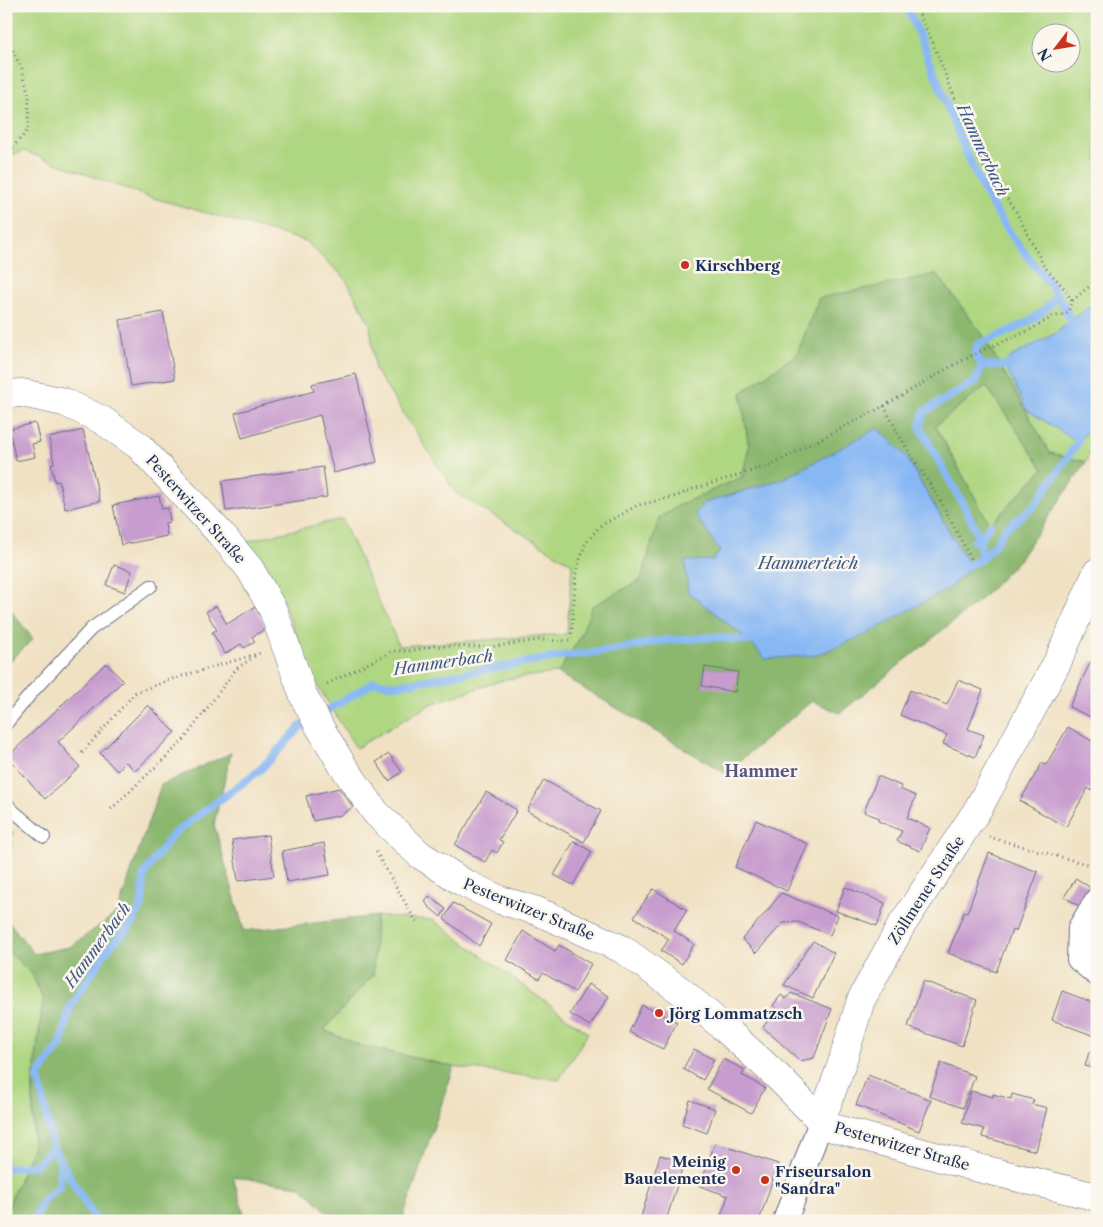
<svg xmlns="http://www.w3.org/2000/svg" width="1103" height="1227" viewBox="0 0 1103 1227" font-family="'Libre Caslon Text',serif">
  <style>
    .green { fill: #afd680; stroke: #65826f; fill-rule: evenodd }
    .forest { fill: #8bb76e; stroke: #537366; fill-rule: evenodd }
    .water { fill: #88b8f4; stroke: #5274a9 }
    .lines { fill: none; stroke-linecap: round; stroke-linejoin: round }
    .stream { stroke: #88b8f4; stroke-width: 8 }
    .building { fill: #c79cce }
    .service-casing { stroke: #666d81; stroke-width: 14 }
    .minor-casing { stroke: #666d81; stroke-width: 26 }
    .tertiary-casing { stroke: #666d81; stroke-width: 29 }
    .path { stroke: #666d81; stroke-width: 3; stroke-dasharray: 1 4; stroke-linecap: butt }
    .service { stroke: #fff; stroke-width: 12 }
    .minor { stroke: #fff; stroke-width: 24 }
    .tertiary { stroke: #fff; stroke-width: 28 }
    .poi-dot { fill: #c8321e; stroke: #fbf7ec; stroke-width: 2 }
    .labels { text-anchor: middle; dominant-baseline: central; stroke-width: 5; stroke-linejoin: round; paint-order: stroke }
    .poi-label { font-size: 15px; font-weight: bold; fill: #1b2f5e; stroke: #fbf7ec; text-anchor: start }
    .street-label { font-size: 15px; fill: #1b2f5e; stroke: #fbf7ec }
    .water-label { font-size: 16px; font-style: italic; fill: #3c588b; stroke: #fbf7ec }
    .neighbourhood-label { font-size: 16px; font-weight: bold; fill: #575585; stroke: #fbf7ec }
  </style>
  <rect width="100%" height="100%" fill="#fbf7ec"/>
  <filter id="ink" filterUnits="userSpaceOnUse"><feTurbulence type="fractalNoise" baseFrequency=".02" numOctaves="2"/><feDisplacementMap in="SourceGraphic" scale="10" xChannelSelector="R" yChannelSelector="G"/><feConvolveMatrix kernelMatrix="1 2 1 2 8 2 1 2 1" color-interpolation-filters="sRGB"/></filter>
  <filter id="wash" filterUnits="userSpaceOnUse"><feTurbulence type="fractalNoise" baseFrequency=".0096" numOctaves="4" result="noise"/><feDisplacementMap in="SourceGraphic" scale="20" xChannelSelector="R" yChannelSelector="G"/><feGaussianBlur stdDeviation="1.12" result="paint"/><feColorMatrix in="noise" values="0 0 0 0 0 0 0 0 0 0 0 0 0 0 0 0 0 1.4 0 .05"/><feComposite in="paint" operator="in"/></filter>
  <g filter="url(#wash)">
    <rect width="100%" height="100%" fill="#f0e1c3"/>
    <!-- green -->
    <g class="green">
      <path d="M6,6h1089l2,27v400l-11,29 -36,-9 -68,-119 -163,-36 -22,56 -56,39 8,55 -7,29 -63,28 -20,13 -18,62 -49,26 -12,32 -22,35 -52,6 -75,25 -75,44 -43,-70 -32,-80 -34,-57 95,-22 57,127 168,-12 5,-70 -117,-72 -80,-122 -5,-46 -25,-46 -40,-37 -162,-46 -119,-44 -18,6zM1040,32h30v30h-30z"/>
      <path d="M986,385l57,84 -53,56 -55,-100z"/>
      <path d="M376,916l57,4 155,113 -29,47 -105,-13 -95,-22 -35,-15 49,-55z"/>
      <path d="M6,949l26,25 11,26 -10,83v63l-27,66z"/>
    </g>
    <!-- forest -->
    <g class="forest">
      <path d="M937,274l45,60 68,119 36,9 -67,98 -38,39 -141,114 -28,-12 -87,72 -167,-100 22,-35 12,-32 49,-26 18,-62 20,-13 63,-28 7,-29 -8,-55 56,-39 22,-56zM986,386l57,83 -53,56 -55,-99zM878,429l27,26 64,110 -204,94 -80,-97 28,-2 7,-10 -25,-36 10,-11 78,-24zM705,667l33,5 -36,14z"/>
      <path d="M6,604l27,35 -27,26z"/>
      <path d="M231,753l-17,71 30,107 132,-15 -3,59 -49,55 35,15 95,22 -52,154h-65l-37,-35 -67,-9 13,44h-240v-9l27,-66v-63l10,-83 -11,-26 -26,-25v-31l28,36 36,-7 47,-34 44,-128z"/>
      <path d="M6,827l7,5 -7,75z"/>
    </g>
    <!-- water -->
    <g class="water">
      <path d="M1097,300v95l-8,34 -11,13 -51,-32 -22,-44 6,-9 45,-24z"/>
      <path d="M878,428l27,27 64,110v4l-20,19 -82,46 -50,21 -52,4 -15,-18 -62,-49 -3,-31 28,-1 7,-9 -25,-37 10,-11 78,-24z"/>
    </g>
    <g class="lines">
      <!-- stream -->
      <g class="stream">
        <path d="M906,6c29,59 47,124 77,183 12,23 28,46 44,67 16,20 35,41 44,66"/>
        <path d="M982,365l23,1 8,-4"/>
        <path d="M974,541l6,-3 10,-13"/>
        <path d="M979,560l15,-14 10,-16 30,-24 44,-64 1,-10"/>
        <path d="M960,563l9,2 12,-6 -1,-21 -16,-32 -44,-79 4,-15 52,-31 6,-16 -6,-10 1,-10c28,-13 65,-23 80,-51"/>
        <path d="M61,1162l35,59"/>
        <path d="M6,1168l29,-2 18,-19"/>
        <path d="M34,1221l9,-21 16,-13 2,-25 -8,-15 -15,-71 23,-32 9,-37 38,-59 21,-20 13,-23 2,-31 28,-39 88,-65 40,-43 74,-45 24,3 164,-29 53,-6 45,-9 54,-4 36,4 7,-3"/>
      </g>
    </g>
    <g id="blocks">
      <!-- building -->
      <g class="building">
        <path d="M163,312l12,67 -44,7 -11,-66z"/>
        <path d="M356,374l21,88 -43,11 -14,-58 -78,23 -7,-25 79,-22 -2,-7z"/>
        <path d="M35,423l5,19 -8,2 3,13 -19,4 -7,-32z"/>
        <path d="M83,430l17,71 -35,8 -6,-28 -4,1 -4,-18 3,-1 -5,-25z"/>
        <path d="M323,467l4,30 -101,14 -4,-30z"/>
        <path d="M159,496l3,13 6,-1 2,14 -5,1 2,13 -46,9 -8,-40z"/>
        <path d="M114,565l18,6 -7,21 -19,-7z"/>
        <path d="M216,606l11,18 28,-17 12,21 -15,9 3,5 -11,6 -3,-4 -16,10 -13,-22 5,-2 -11,-18z"/>
        <path d="M1091,661l6,3v56l-28,-13z"/>
        <path d="M106,663l17,18 -65,61 22,25 -35,32 -38,-42z"/>
        <path d="M705,667l33,5 -3,20 -33,-6z"/>
        <path d="M958,680l25,10 -15,39 16,6 -9,22 -32,-13 4,-9 -47,-20 10,-25 37,15z"/>
        <path d="M148,705l27,27 -40,39 -9,-9 -9,9 -17,-18z"/>
        <path d="M1068,727l29,17v40l-5,7 -4,-3 -22,39 -46,-26 22,-38 4,2z"/>
        <path d="M389,754l13,18 -13,9 -13,-19z"/>
        <path d="M878,776l23,10 -1,3 16,7 -9,22 23,10 -10,23 -23,-10 5,-10 -24,-10 1,-3 -15,-6z"/>
        <path d="M544,780l57,31 -17,31 -57,-31z"/>
        <path d="M339,788l14,19 -12,8 -28,6 -7,-25z"/>
        <path d="M486,792l31,18 -18,30 4,2 -6,11 -5,-3 -7,12 -30,-17z"/>
        <path d="M756,820l52,24 -21,47 -52,-24z"/>
        <path d="M268,835l6,41 -36,5 -6,-41z"/>
        <path d="M574,841l18,11 -19,33 -19,-10z"/>
        <path d="M324,843l6,32 -43,7 -5,-31z"/>
        <path d="M989,853l49,19 -22,59 -4,-1 -16,42 -48,-19 16,-41 3,1z"/>
        <path d="M1076,878l16,11 -11,18 -17,-10z"/>
        <path d="M845,887l40,16 -8,23 -41,-15z"/>
        <path d="M653,889l34,21 -13,21 20,13 -12,20 -21,-13 8,-12 -35,-22z"/>
        <path d="M781,893l57,23 -8,19 -32,-13 -15,1 -27,30 -14,-14 26,-29z"/>
        <path d="M429,896l17,13 -5,8 -13,-11 -3,-5z"/>
        <path d="M453,903l38,21 -12,22 -35,-27z"/>
        <path d="M523,931l32,20 4,-6 32,19 -16,28 -32,-19 -4,6 -32,-19z"/>
        <path d="M813,941l21,12 -21,45 -29,-13z"/>
        <path d="M923,981l54,19 -15,46 -54,-19z"/>
        <path d="M588,984l21,12 -19,30 -20,-12z"/>
        <path d="M1062,991l35,13v33l-45,-17z"/>
        <path d="M791,993l41,16 -18,49 -14,3 -37,-34 14,-18 -4,-4 8,-10 5,4z"/>
        <path d="M642,1005l35,17 -14,27 -34,-17z"/>
        <path d="M694,1049l20,11 -11,20 -20,-11z"/>
        <path d="M1089,1052l8,2v15l-12,-3z"/>
        <path d="M723,1059l22,11 -3,5 23,13 -14,25 -44,-24z"/>
        <path d="M941,1063l34,13 -12,32 -34,-12z"/>
        <path d="M868,1075l63,25 -12,31 -63,-26z"/>
        <path d="M971,1091l22,6v-3l18,5 1,-5 22,6 -2,4 15,4 -11,43 -54,-14 2,-8 -22,-6z"/>
        <path d="M690,1100l25,9 -8,24 -25,-9z"/>
        <path d="M715,1143l63,21 -19,57h-40l9,-25 -28,-10z"/>
        <path d="M660,1155l24,7 -18,59h-14l-11,-4z"/>
      </g>
    </g>
  </g>
  <g filter="url(#ink)">
    <use href="#blocks" fill-opacity="0" stroke="#666d81" stroke-width="1"/>
    <g class="lines">
      <defs>
        <g id="service">
          <path d="M6,724l27,-33 58,-62 60,-43"/>
          <path d="M6,802l5,7 33,28"/>
        </g>
        <g id="minor">
          <path d="M1097,900l-17,28 -1,31 18,15"/>
          <path d="M785,1221l36,-100"/>
        </g>
        <g id="tertiary">
          <path d="M6,394l16,-1 42,9 38,18 37,26 80,86 31,37 23,41 31,87 15,29 24,40 33,47 43,41 45,29 36,17 37,11 85,38 59,42 41,35 56,51 43,44 12,7 145,40 119,29"/>
          <path d="M821,1121l20,-55 20,-66 40,-74 77,-117 80,-148 39,-89"/>
        </g>
      </defs>
      <!-- service casing -->
      <use href="#service" class="service-casing"/>
      <!-- minor casing -->
      <use href="#minor" class="minor-casing"/>
      <!-- tertiary casing -->
      <use href="#tertiary" class="tertiary-casing"/>
      <!-- path -->
      <g class="path">
        <path d="M915,6l18,37 45,114 19,30 16,19 31,60 20,22 8,13"/>
        <path d="M6,37l16,32 7,27 -1,34 -22,25"/>
        <path d="M884,406l16,31 40,63 31,59"/>
        <path d="M327,684l66,-33h16l25,-5 55,1 51,-7 31,1 5,-69 9,-28 15,-18 38,-21 39,-9 16,-7 78,-24 113,-59 66,-39 35,-18 43,-18 24,-14 16,-4 4,-12 25,-21"/>
        <path d="M82,753l53,-60 34,-13 91,-27"/>
        <path d="M111,809l72,-68 53,-72 21,-14"/>
        <path d="M989,837l108,30"/>
        <path d="M376,852l42,73"/>
      </g>
      <!-- service -->
      <use href="#service" class="service"/>
      <!-- minor -->
      <use href="#minor" class="minor"/>
      <!-- tertiary -->
      <use href="#tertiary" class="tertiary"/>
    </g>
  </g>
  <!-- markers -->
  <g class="poi-dot">
    <circle cx="685" cy="265" r="5"/>
    <circle cx="659" cy="1013" r="5"/>
    <circle cx="736" cy="1170" r="5"/>
    <circle cx="765" cy="1180" r="5"/>
  </g>
  <g class="labels">
    <!-- poi labels -->
    <g class="poi-label">
      <text x="695" y="265">Kirschberg</text>
      <text x="669" y="1013">Jörg Lommatzsch</text>
      <text x="726" y="1161" text-anchor="end">Meinig<tspan x="726" dy="17">Bauelemente</tspan></text>
      <text x="775" y="1171">Friseursalon<tspan x="775" dy="17">"Sandra"</tspan></text>
    </g>
    <!-- street labels -->
    <g class="street-label">
      <text transform="translate(196 509) rotate(48)">Pesterwitzer Straße</text>
      <text transform="translate(926 890) rotate(-57)">Zöllmener Straße</text>
      <text transform="translate(529 909) rotate(22)">Pesterwitzer Straße</text>
      <text transform="translate(902 1146) rotate(16)">Pesterwitzer Straße</text>
    </g>
    <!-- water labels -->
    <g class="water-label">
      <text transform="translate(983 150) rotate(65)">Hammerbach</text>
      <text x="808" y="563">Hammerteich</text>
      <text transform="translate(443 662) rotate(-8)">Hammerbach</text>
      <text transform="translate(97 945) rotate(-54)">Hammerbach</text>
    </g>
    <!-- neighbourhood labels -->
    <g class="neighbourhood-label">
      <text x="761" y="771">Hammer</text>
    </g>
  </g>
  <!-- margin -->
  <rect width="1103" height="1227" fill="none" stroke="#fbf7ec" stroke-width="25"/>
  <!-- north arrow -->
  <g transform="translate(1056 48) rotate(239)"><circle r="24" fill="#fbf7ec" stroke="#a1a7b3"/>
  <path d="M0-4L9 19L0 12L-9 19Z" fill="#c8321e"/>
  <text y="-8" font-size="14" font-weight="bold" text-anchor="middle" fill="#1b2f5e">N</text>
  </g>
</svg>
